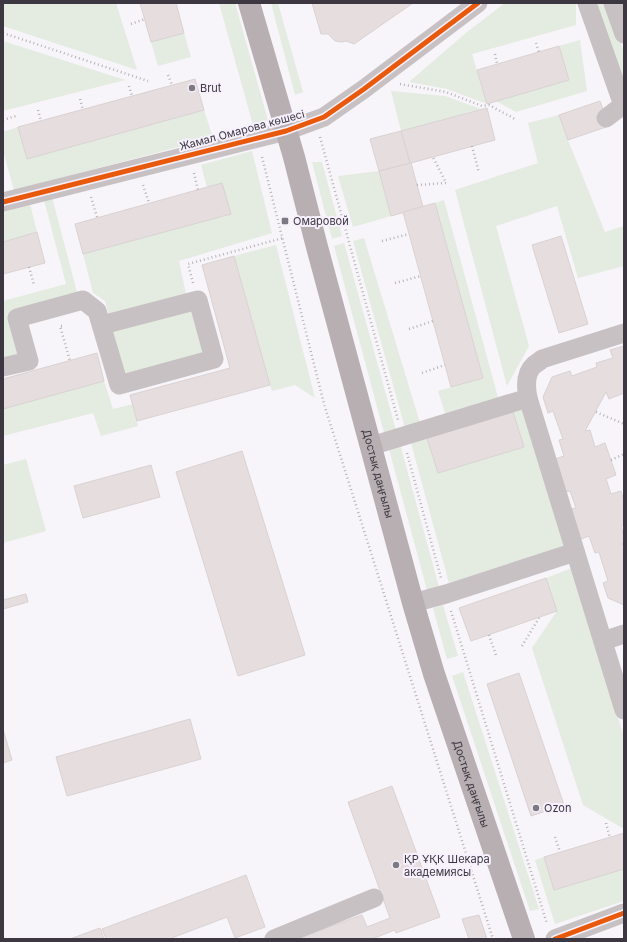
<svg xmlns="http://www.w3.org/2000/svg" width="627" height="942" viewBox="0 0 627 942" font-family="Inter,sans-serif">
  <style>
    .green { fill: #e4ebe0 }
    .building { fill: #e6dddf; stroke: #d9d2d2 }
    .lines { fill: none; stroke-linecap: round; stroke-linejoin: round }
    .path { stroke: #b7b3b6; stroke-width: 2.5; stroke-dasharray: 1 3; stroke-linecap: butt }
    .minor { stroke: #c7c1c3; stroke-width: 19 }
    .major { stroke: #b7afb2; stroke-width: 22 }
    .cycleway-casing { stroke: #f6f1fd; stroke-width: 8 }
    .cycleway { stroke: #e8590c; stroke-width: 5 }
    .poi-dot { fill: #7d7982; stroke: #f6f1fd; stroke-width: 1.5 }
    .labels { text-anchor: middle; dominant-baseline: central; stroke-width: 4; stroke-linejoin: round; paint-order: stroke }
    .poi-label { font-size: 11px; fill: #3c3741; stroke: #f6f1fd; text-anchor: start }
    .street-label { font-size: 11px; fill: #3c3741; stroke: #f6f1fd }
  </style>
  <rect width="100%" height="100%" fill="#f7f4fa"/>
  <!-- green -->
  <g class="green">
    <path d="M3,3h113l21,67 -134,-44z"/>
    <path d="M219,3h16l33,117 -15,5z"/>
    <path d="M271,3h7l25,89 -8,3z"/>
    <path d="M505,3h71v22l-104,29 15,50 -40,-15 -38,-7 58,-50z"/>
    <path d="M593,3h13l18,49v36z"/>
    <path d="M184,33l7,24 -33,9 -7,-24z"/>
    <path d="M580,40l7,51 -71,21 -20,-11 73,-21 -10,-34z"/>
    <path d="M3,41l122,39 -122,31z"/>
    <path d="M391,91l54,5 36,13 -80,22z"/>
    <path d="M204,110l9,28 -199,52 -11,-39v-19l15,-5 9,32z"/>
    <path d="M559,115l9,25 37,92 19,-6v40l-46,12 -21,-72 -61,20 33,120 -22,40 -52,-196 83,-27 -10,-40z"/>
    <path d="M252,151l20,82 -93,28 7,33 -77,22 -4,-15 -12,-8 -10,-39 147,-40 -8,-31 -15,4 -6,-22z"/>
    <path d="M312,162h10l20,74 -10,3z"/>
    <path d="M379,171l12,45 -38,11 -15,-51z"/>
    <path d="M52,197l26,99 -71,19 11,41 -15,4v-59l63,-17 -22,-84z"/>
    <path d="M444,200l55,201 -53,15 -8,-25 45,-13 -48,-175z"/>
    <path d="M30,204l7,28 -34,10v-30z"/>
    <path d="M364,238l56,185 -15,5 -52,-187z"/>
    <path d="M344,243l53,191 -13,-1 -50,-187z"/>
    <path d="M276,245l39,153 -20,-13 -23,6 -2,-6 -36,-129z"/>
    <path d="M194,308l12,46 -83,22 -13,-47z"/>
    <path d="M104,381l9,28 20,-5 5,22 -37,10 -8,-23 -90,23v-27z"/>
    <path d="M523,408l43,138 -117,37 -38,-140 16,-5 11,35 85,-26 -10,-35z"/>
    <path d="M400,444l39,143 -12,3 -38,-141z"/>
    <path d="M26,459l20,72 -43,12v-78z"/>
    <path d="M572,568l52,169v92l-41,-24 -51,-157 25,-37 -11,-33z"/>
    <path d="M443,605l15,51 -11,3 -14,-51z"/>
    <path d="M463,672l76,237 -9,2 -78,-235z"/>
    <path d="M544,857l10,33 70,-21v32l-69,23 -20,-64z"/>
  </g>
  <!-- building -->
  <g class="building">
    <path d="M140,3h36l8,30 -33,9z"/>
    <path d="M312,3h101l-59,41 -8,-3 -4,1 -7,-1 -7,-7h-7z"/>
    <path d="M559,46l10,34 -82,24 -10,-34z"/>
    <path d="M195,79l9,31 -177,49 -9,-32z"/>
    <path d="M600,101l9,25 -41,14 -9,-25z"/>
    <path d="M487,108l8,32 -84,23 12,44 -32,9 -12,-45 31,-8 -9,-32z"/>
    <path d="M401,131l9,32 -31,8 -9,-32z"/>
    <path d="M222,183l9,31 -148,40 -8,-30z"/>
    <path d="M435,203l48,175 -32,9 -48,-175z"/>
    <path d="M37,232l8,31 -42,11v-32z"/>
    <path d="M561,236l27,88 -29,9 -27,-88z"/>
    <path d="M234,256l36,129 -133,36 -7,-26 100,-27 -28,-103z"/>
    <path d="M624,346v47l-15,6 -3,-7 -21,39 5,-1 5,17 10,-4 11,32 -10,4 5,15 10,-3 3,10v24l-3,1 3,11v6l-3,1 3,1v60l-16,-7 -5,-15 5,-2 -9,-29 -4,1 -6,-17 -8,3 -10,-30 5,-1 -6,-17 -5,1 -10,-33 9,-3 -5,-16 4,-1 -10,-28 -5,2 -5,-16 9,-20 18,-6 2,5 25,-9 -1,-4 17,-5 -3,-8z"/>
    <path d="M97,353l7,28 -101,28v-30z"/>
    <path d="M513,412l11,35 -86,26 -11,-35z"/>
    <path d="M242,451l63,204 -67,21 -62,-204z"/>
    <path d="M151,465l9,32 -77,21 -9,-32z"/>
    <path d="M546,578l11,33 -86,30 -12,-33z"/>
    <path d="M26,594l2,8 -25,7v-9z"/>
    <path d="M519,673l45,132 -33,11 -44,-132z"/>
    <path d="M190,719l11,40 -134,37 -11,-39z"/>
    <path d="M3,729l9,31 -9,3z"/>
    <path d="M392,786l48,131 -44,16 -1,-3 -23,9h-76l66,-24 5,12 23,-9 -42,-116z"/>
    <path d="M624,833v36l-70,21 -10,-33z"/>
    <path d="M246,875l19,52 -30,11 -8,-21 -58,22h-63l-4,-10z"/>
    <path d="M479,915l8,24h-18l-7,-20z"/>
    <path d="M100,928l4,11h-34z"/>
  </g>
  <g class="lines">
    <!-- path -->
    <g class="path">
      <path d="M131,24l14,-5"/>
      <path d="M3,33l145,48"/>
      <path d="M536,43l3,9"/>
      <path d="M495,54l2,10"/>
      <path d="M168,75l4,10"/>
      <path d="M400,84l46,8 36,14 7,-1 26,14"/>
      <path d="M129,86l3,10"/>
      <path d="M80,99l3,11"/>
      <path d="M38,110l3,11"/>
      <path d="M3,120l13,-4"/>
      <path d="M320,137l78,283"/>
      <path d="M472,146l7,27"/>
      <path d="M262,157l62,247 169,535"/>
      <path d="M194,173l4,17"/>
      <path d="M143,185l6,18"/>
      <path d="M417,185l29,-2 -13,-26"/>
      <path d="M91,197l6,20"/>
      <path d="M382,241l27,-7"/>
      <path d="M29,267l5,18"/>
      <path d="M193,283l-5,-19 95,-26"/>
      <path d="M395,283l26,-7"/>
      <path d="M62,326h-2l10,35"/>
      <path d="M409,329l24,-8"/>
      <path d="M422,373l23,-8"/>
      <path d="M596,412l28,12"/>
      <path d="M407,453l34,125"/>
      <path d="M611,460l13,-6"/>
      <path d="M451,611l96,313"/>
      <path d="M489,635l7,20"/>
      <path d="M522,646l17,-28"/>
      <path d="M606,823l4,15"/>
      <path d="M555,837l5,15"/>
    </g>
    <!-- minor -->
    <g class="minor">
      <path d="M587,3l36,102 -17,13"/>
      <path d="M613,3l11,31"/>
      <path d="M3,202l283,-71 38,-14 40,-28 114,-86"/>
      <path d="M3,367l26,-6 -12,-43 66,-18 14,11 22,74 95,-26 -16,-59 -96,25"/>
      <path d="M528,398l96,312"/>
      <path d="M371,446l157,-48c-2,-10 -3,-25 6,-33 3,-2 6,-4 8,-6l82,-26"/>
      <path d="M413,603l33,-9 129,-42"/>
      <path d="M603,641l21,-7"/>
      <path d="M274,939l100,-41"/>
      <path d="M555,939l69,-26"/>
    </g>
    <!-- major -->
    <path class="major" id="s1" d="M249,3l45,154 23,90 96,356 21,71 90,265"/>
    <defs>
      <g id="cycleway">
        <path d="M3,202l283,-71 38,-14 40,-28 114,-86"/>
        <path d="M555,939l69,-26"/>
      </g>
    </defs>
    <!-- cycleway casing -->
    <use href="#cycleway" class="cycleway-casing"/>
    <!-- cycleway -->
    <use href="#cycleway" class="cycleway"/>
  </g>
  <!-- markers -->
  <g class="poi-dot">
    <circle cx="192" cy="88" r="4"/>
    <rect x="281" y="217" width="8" height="8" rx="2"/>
    <circle cx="536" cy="808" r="4"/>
    <circle cx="396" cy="865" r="4"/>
  </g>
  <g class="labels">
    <!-- poi labels -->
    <g class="poi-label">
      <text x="200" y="88">Brut</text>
      <text x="293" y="221">Омаровой</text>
      <text x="544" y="808">Ozon</text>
      <text x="404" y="859">ҚР ҰҚК Шекара<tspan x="404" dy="13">академиясы</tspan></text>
    </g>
    <!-- street labels -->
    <g class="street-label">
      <text transform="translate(242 130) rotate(-15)">Жамал Омарова көшесі</text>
      <text stroke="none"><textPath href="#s1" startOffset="488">Достық даңғылы</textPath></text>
      <text stroke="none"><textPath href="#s1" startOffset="812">Достық даңғылы</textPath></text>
    </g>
  </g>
  <!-- border -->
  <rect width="627" height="942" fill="none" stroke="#3c3741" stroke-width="8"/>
</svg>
